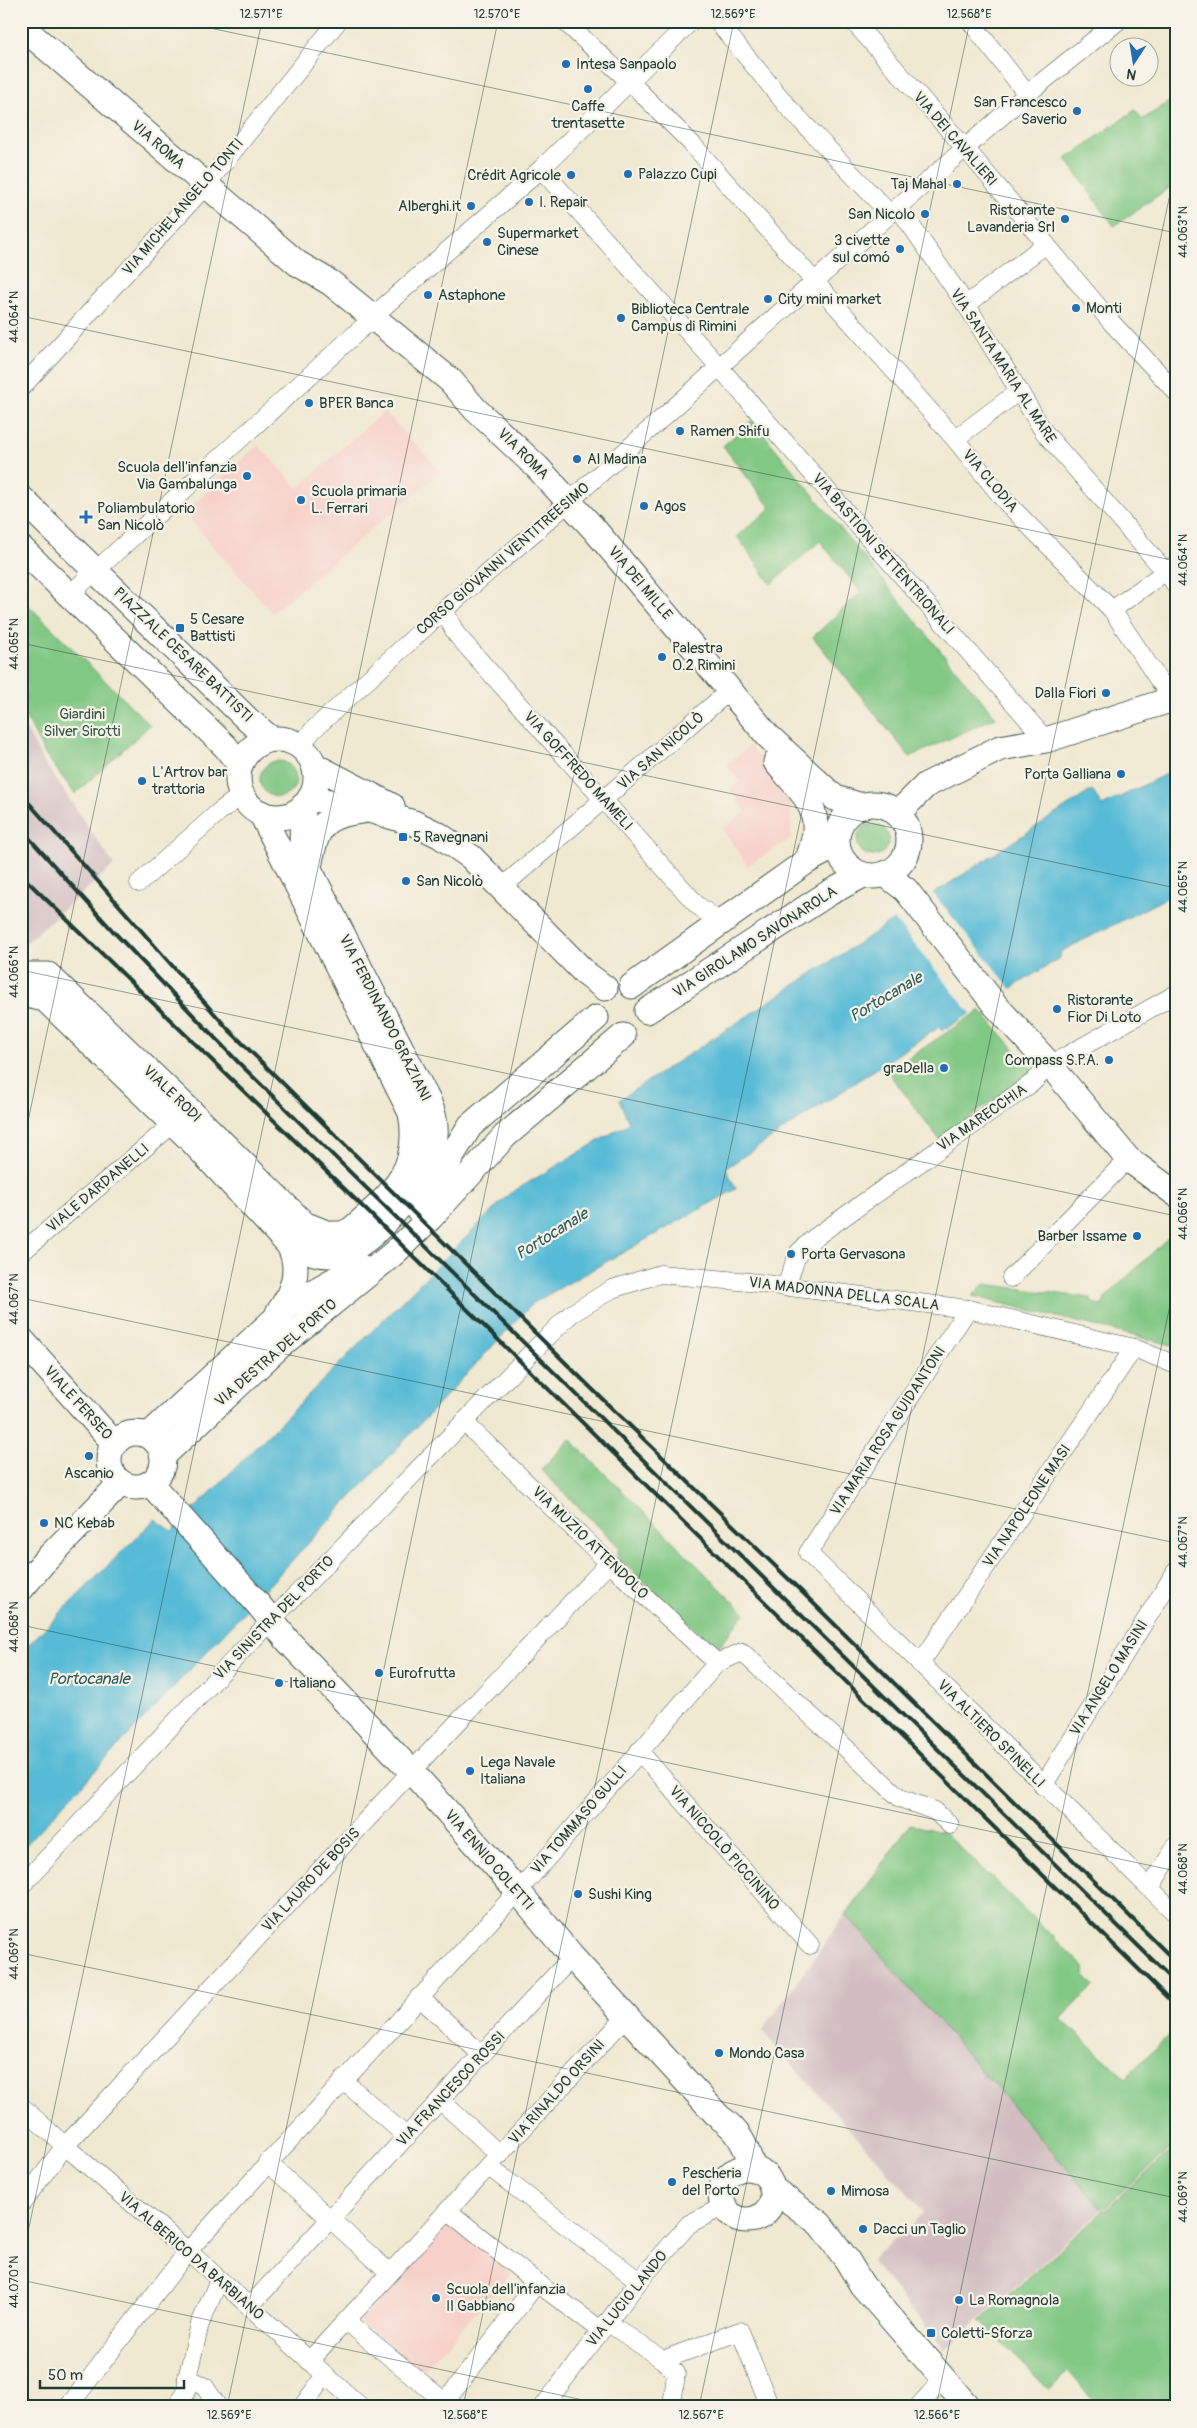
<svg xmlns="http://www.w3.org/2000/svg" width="1197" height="2428" viewBox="0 0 1197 2428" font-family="Pangolin,sans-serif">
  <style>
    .built { fill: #f7d0c9 }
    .industrial { fill: #d2bec1 }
    .green { fill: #81c884; stroke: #50825c }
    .water { fill: #57bbd6; stroke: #3b7c85 }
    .pier { fill: #f0e9d1 }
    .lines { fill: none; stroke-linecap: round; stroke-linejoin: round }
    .street-casing { stroke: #3e574c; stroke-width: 19 }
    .secondary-casing { stroke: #3e574c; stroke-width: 27 }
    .street { stroke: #fff; stroke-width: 18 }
    .secondary { stroke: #fff; stroke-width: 25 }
    .rail { stroke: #1f3d34; stroke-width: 4 }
    .ticks { fill: none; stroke: #1f3d34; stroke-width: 1; stroke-opacity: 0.45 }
    .poi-dot { fill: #1f6fb2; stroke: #f7f3e8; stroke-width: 2 }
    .labels { text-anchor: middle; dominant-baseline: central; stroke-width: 4.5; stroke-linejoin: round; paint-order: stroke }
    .poi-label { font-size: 15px; fill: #1f3d34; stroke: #f7f3e8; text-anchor: start }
    .street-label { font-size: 15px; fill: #1f3d34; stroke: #f7f3e8 }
    .park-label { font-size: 15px; fill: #335944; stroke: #f7f3e8 }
    .water-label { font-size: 16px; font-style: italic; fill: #2d5c5c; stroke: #f7f3e8 }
    .neatline { fill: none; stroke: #1f3d34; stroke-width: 2 }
    .ticks-label { font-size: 12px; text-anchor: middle; fill: #1f3d34 }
  </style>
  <rect width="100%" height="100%" fill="#f7f3e8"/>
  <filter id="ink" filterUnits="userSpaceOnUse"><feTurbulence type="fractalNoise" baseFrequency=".02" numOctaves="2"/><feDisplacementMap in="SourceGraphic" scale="10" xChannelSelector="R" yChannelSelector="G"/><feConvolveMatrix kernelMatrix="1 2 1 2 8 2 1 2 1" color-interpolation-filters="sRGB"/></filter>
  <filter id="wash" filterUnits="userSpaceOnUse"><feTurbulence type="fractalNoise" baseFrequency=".0096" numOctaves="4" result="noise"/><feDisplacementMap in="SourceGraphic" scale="20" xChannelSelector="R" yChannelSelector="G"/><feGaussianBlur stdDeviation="1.12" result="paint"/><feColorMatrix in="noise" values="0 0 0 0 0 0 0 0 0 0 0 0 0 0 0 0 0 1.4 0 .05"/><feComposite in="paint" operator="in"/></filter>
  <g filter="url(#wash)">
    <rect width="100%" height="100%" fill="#f0e9d1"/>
    <!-- built -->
    <g class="built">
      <path d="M384,411l57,60 -169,142 -88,-100 74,-68 40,43z"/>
      <path d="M750,746l41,48v45l-44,27 -25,-38 24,-16 -16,-22 10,-9 -14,-16z"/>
      <path d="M450,2224l61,50 -88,97 -64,-49z"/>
    </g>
    <!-- industrial -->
    <g class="industrial">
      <path d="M21,719l21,40 72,106 -93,82z"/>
      <path d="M910,1824l35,9 140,135 1,10 8,8 -33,33 64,59 51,-50v115l-231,207 -74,-89 53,-49 -162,-181z"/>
    </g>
    <!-- green -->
    <g class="green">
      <path d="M1173,99l3,4v80l-62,43 -48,-67 69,-49 7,10z"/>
      <path d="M752,420l213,261 31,36 -86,40 -97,-120 48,-45 -41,-51 -49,43 -34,-48 34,-28 -48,-62z"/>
      <path d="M21,598l129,127 -75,69 -30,-40 -24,-46z"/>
      <circle cx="278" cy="779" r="18"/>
      <circle cx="873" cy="840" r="16"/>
      <path d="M980,1010l53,60 -93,70 -52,-68z"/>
      <path d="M1176,1230v116l-204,-50 12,-12 107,14v4l9,4 3,-2 3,-7z"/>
      <path d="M570,1439l175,174 -28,36 -100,-92 2,-10 -78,-77z"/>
      <path d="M910,1824l35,9 140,135 1,10 8,8 -33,33 64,59 51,-50v115l-74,66 -256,-294z"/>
      <path d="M1176,2146v261h-77l-31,-35 -20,17 -68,-68z"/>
    </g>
    <!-- water -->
    <path class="water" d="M1176,769v124l-116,59v6l-118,73 -3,-4 -213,141 10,21 -203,114 -512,547v-198l134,-133 17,12 337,-337 120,-71 -10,-23 473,-310 10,16z"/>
    <!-- pier -->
    <path class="pier" d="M932,892l80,98 -40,25 -79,-97z"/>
  </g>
  <g filter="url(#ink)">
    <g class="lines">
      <defs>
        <g id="street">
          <path d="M564,21l66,61 63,63 262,294 51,63 106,108 48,72 16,15"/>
          <path d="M717,21l71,86 102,107"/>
          <path d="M853,21l112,127 147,175 64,69"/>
          <path d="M970,21l57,73"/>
          <path d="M541,169l165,183 340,388"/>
          <path d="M898,207l71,102 75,123 127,146 5,8"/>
          <path d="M966,305l80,-61"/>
          <path d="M372,317l169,-148 150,-148"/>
          <path d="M21,388l184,-202 133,-165"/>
          <path d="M955,439l64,-48"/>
          <path d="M69,595l295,-269"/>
          <path d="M444,610l12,24 241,271 24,18"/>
          <path d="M1112,610l64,-46"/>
          <path d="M300,746l13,-16 131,-120 100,-86 346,-310 137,-120 91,-73"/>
          <path d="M139,883l81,-72 22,-16"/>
          <path d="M501,888l228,-197"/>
          <path d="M21,1253l153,-130"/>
          <path d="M797,1257l2,-5 15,-14 218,-155 18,-18 126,-71"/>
          <path d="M1011,1278l117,-119"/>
          <path d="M786,1287l9,-26"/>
          <path d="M968,1309l-160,244 368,361"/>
          <path d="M464,1422l145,141 108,100"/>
          <path d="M920,1664l214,-316"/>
          <path d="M639,1751l171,194"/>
          <path d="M1043,1786l133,-215"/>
          <path d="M21,1886l236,-251 273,-281 41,-40 41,-25 48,-15 89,8 219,27 166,39 42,17"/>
          <path d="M1150,1888l26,-42"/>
          <path d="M419,1997l63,58"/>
          <path d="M343,2080l64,57"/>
          <path d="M440,2100l60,55"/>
          <path d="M21,2106l44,40 123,105 173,156"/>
          <path d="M267,2162l123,111"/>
          <path d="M489,2167l150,114"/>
          <path d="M21,2204l44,-58 355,-384 189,-199"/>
          <path d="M537,2283l64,47"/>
          <path d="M249,2307l323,-350"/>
          <path d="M346,2321l99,81 92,-119 -89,-72"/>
          <path d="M607,2322l56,38 13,13 -4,34"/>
          <path d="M663,2360l77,-29 30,76"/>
          <path d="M309,2361l317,-344"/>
          <path d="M187,2378l18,9 13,20"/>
          <path d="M68,2407l120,-156 339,-370 190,-218 25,-11 158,146 35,13 15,14"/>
          <path d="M176,2407l10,-14 1,-15 13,-54 19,-44"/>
          <path d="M302,2407l23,-32"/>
          <path d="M543,2407l96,-126 50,-57 35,-18"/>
          <path d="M918,2407l26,-29"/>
        </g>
        <g id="secondary">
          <path d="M21,26l276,237 34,20 120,98 24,28 62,58 57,62 174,207 67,62 27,8"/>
          <path d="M21,498l227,222 23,19"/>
          <path d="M21,548l204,198 15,19"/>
          <circle cx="277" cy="778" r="39"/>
          <path d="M776,762c30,36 52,49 31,99"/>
          <path d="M315,766l77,40"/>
          <path d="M310,798l59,12 45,13 25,12 32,22 114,116 20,15"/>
          <circle cx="873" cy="840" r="36"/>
          <path d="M897,814l29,-29 74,-37 46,-8 130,-42"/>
          <path d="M310,862c7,-37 14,-47 52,-51"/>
          <path d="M885,874l21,16 90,116 54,59 78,94 48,35"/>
          <path d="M21,980l5,-5h22l140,134 116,115 25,10h13l9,-4c40,-35 71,-60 60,-117l-150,-300"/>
          <path d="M632,986l175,-125 30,-16"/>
          <path d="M21,994l24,5 146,141 97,104c14,23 5,49 -10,69"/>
          <path d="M647,1011l182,-118 34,-18"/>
          <path d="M420,1212l17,-25 15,-32 18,-29 126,-108"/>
          <path d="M281,1235c18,13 35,23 57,19 20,-4 37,-21 50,-35 29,-30 61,-71 41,-116l-120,-234 -7,-24 1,-39"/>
          <path d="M21,1339l94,105"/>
          <circle cx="136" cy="1460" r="27"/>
          <path d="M148,1436l142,-131 69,-39"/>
          <path d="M163,1456l119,-112 112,-91 37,-36 74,-81 118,-100"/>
          <path d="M150,1483l108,121 30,37 124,131 105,118 55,67 147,160c20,13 27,29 34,52"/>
          <path d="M21,1589l22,-26 78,-80"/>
          <circle cx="747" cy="2194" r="26"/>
          <path d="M772,2188l48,36 27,36 15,25 106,122"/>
        </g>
      </defs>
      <!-- street casing -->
      <use href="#street" class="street-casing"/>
      <!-- secondary casing -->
      <use href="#secondary" class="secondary-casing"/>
      <!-- street -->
      <use href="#street" class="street"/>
      <!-- secondary -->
      <use href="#secondary" class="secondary"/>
      <!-- rail -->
      <g class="rail">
        <path d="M21,794l207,235 363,359 210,203 375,371"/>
        <path d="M21,829l92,102 125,131 938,921"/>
        <path d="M21,875l338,328 817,803"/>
      </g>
    </g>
  </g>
  <!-- ticks -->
  <path class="ticks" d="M177,21l999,212M21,44l5,-23M21,316l1155,245M21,643l1155,245M21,970l1155,246M21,1154l241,-1133M21,1298l1155,245M21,1625l1155,246M21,1953l1155,245M21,2265l477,-2244M21,2280l595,127M227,2407l507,-2386M463,2407l507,-2386M699,2407l477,-2241M936,2407l240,-1130M1172,2407l4,-19"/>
  <!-- markers -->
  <g class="poi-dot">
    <circle cx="566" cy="64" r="5"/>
    <circle cx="588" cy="89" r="5"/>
    <circle cx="1077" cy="111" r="5"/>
    <circle cx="628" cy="174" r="5"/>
    <circle cx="571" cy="175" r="5"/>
    <circle cx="957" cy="184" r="5"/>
    <circle cx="529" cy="202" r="5"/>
    <circle cx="471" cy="206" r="5"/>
    <circle cx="925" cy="214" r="5"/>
    <circle cx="1065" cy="219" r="5"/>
    <circle cx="487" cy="242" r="5"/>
    <circle cx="900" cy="249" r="5"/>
    <circle cx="428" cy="295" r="5"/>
    <circle cx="768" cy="299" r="5"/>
    <circle cx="1076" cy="308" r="5"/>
    <circle cx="621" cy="318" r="5"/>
    <circle cx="309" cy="403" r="5"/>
    <circle cx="680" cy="431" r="5"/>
    <circle cx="577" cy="459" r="5"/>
    <circle cx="247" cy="476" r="5"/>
    <circle cx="301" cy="500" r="5"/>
    <circle cx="644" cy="506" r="5"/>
    <path d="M83.5 509.5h5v5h5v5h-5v5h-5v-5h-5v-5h5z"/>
    <rect x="175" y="623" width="10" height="10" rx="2.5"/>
    <circle cx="662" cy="657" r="5"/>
    <circle cx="1106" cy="693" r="5"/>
    <circle cx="1121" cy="774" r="5"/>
    <circle cx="142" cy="781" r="5"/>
    <rect x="398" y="832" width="10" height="10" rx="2.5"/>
    <circle cx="406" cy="881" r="5"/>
    <circle cx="1057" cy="1009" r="5"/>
    <circle cx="1109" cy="1060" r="5"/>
    <circle cx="944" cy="1068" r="5"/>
    <circle cx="1137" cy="1236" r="5"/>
    <circle cx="791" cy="1254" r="5"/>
    <circle cx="89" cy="1456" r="5"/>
    <circle cx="44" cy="1523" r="5"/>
    <circle cx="379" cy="1673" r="5"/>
    <circle cx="279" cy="1683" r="5"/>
    <circle cx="470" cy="1771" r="5"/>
    <circle cx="578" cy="1894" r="5"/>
    <circle cx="719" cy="2053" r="5"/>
    <circle cx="672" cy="2182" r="5"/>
    <circle cx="831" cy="2191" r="5"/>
    <circle cx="863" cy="2229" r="5"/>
    <circle cx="436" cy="2298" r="5"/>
    <circle cx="959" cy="2300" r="5"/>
    <rect x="926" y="2328" width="10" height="10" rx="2.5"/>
  </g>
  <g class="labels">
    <!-- poi labels -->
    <g class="poi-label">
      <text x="576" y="64">Intesa Sanpaolo</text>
      <text x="1067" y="102" text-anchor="end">San Francesco<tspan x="1067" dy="17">Saverio</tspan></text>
      <text x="588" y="106" text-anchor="middle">Caffe<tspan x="588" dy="17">trentasette</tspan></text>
      <text x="638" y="174">Palazzo Cupi</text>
      <text x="561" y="175" text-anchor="end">Crédit Agricole</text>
      <text x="947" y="184" text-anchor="end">Taj Mahal</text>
      <text x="539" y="202">I. Repair</text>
      <text x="461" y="206" text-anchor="end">Alberghi.it</text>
      <text x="1055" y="210" text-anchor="end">Ristorante<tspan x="1055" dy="17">Lavanderia Srl</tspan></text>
      <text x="915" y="214" text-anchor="end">San Nicolo</text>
      <text x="497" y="233">Supermarket<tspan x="497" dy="17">Cinese</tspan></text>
      <text x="890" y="240" text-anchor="end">3 civette<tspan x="890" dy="17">sul comó</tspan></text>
      <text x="438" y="295">Astaphone</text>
      <text x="778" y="299">City mini market</text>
      <text x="1086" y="308">Monti</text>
      <text x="631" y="309">Biblioteca Centrale<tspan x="631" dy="17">Campus di Rimini</tspan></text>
      <text x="319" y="403">BPER Banca</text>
      <text x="690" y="431">Ramen Shifu</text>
      <text x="587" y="459">Al Madina</text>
      <text x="237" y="467" text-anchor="end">Scuola dell'infanzia<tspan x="237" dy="17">Via Gambalunga</tspan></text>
      <text x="311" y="491">Scuola primaria<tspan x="311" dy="17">L. Ferrari</tspan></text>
      <text x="654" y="506">Agos</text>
      <text x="97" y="508">Poliambulatorio<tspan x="97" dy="17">San Nicolò</tspan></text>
      <text x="190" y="619">5 Cesare<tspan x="190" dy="17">Battisti</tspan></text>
      <text x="672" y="648">Palestra<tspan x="672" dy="17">0.2 Rimini</tspan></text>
      <text x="1096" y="693" text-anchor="end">Dalla Fiori</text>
      <text x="152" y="772">L'Artrov bar<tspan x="152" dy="17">trattoria</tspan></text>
      <text x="1111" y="774" text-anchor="end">Porta Galliana</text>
      <text x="413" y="837">5 Ravegnani</text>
      <text x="416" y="881">San Nicolò</text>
      <text x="1067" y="1000">Ristorante<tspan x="1067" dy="17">Fior Di Loto</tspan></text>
      <text x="1099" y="1060" text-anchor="end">Compass S.P.A.</text>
      <text x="934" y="1068" text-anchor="end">graDella</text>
      <text x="1127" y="1236" text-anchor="end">Barber Issame</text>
      <text x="801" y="1254">Porta Gervasona</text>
      <text x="89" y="1473" text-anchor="middle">Ascanio</text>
      <text x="54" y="1523">NC Kebab</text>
      <text x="389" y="1673">Eurofrutta</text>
      <text x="289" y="1683">Italiano</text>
      <text x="480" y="1762">Lega Navale<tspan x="480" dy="17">Italiana</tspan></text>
      <text x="588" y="1894">Sushi King</text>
      <text x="729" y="2053">Mondo Casa</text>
      <text x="682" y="2173">Pescheria<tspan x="682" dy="17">del Porto</tspan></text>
      <text x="841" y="2191">Mimosa</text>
      <text x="873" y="2229">Dacci un Taglio</text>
      <text x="446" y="2289">Scuola dell'infanzia<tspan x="446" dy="17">Il Gabbiano</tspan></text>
      <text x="969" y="2300">La Romagnola</text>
      <text x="941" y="2333">Coletti-Sforza</text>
    </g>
    <!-- street labels -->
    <g class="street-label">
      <text transform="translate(955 139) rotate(49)">VIA DEI CAVALIERI</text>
      <text transform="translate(158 145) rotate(41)">VIA ROMA</text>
      <text transform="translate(183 207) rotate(-49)">VIA MICHELANGELO TONTI</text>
      <text transform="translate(1003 366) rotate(57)">VIA SANTA MARIA AL MARE</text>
      <text transform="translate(523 454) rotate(45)">VIA ROMA</text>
      <text transform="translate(990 481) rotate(50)">VIA CLODIA</text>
      <text transform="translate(883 554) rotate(49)">VIA BASTIONI SETTENTRIONALI</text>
      <text transform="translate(503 559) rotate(-41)">CORSO GIOVANNI VENTITREESIMO</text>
      <text transform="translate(640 583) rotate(50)">VIA DEI MILLE</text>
      <text transform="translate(183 655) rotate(44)">PIAZZALE CESARE BATTISTI</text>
      <text transform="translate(661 751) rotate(-41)">VIA SAN NICOLÒ</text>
      <text transform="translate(578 771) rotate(48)">VIA GOFFREDO MAMELI</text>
      <text transform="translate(755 942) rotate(-33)">VIA GIROLAMO SAVONAROLA</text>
      <text transform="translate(385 1018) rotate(63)">VIA FERDINANDO GRAZIANI</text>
      <text transform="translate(172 1094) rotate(44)">VIALE RODI</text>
      <text transform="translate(982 1118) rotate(-35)">VIA MARECCHIA</text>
      <text transform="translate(98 1188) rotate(-40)">VIALE DARDANELLI</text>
      <text transform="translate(844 1294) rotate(7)">VIA MADONNA DELLA SCALA</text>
      <text transform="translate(276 1353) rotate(-41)">VIA DESTRA DEL PORTO</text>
      <text transform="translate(78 1403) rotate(48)">VIALE PERSEO</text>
      <text transform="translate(888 1431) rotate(-57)">VIA MARIA ROSA GUIDANTONI</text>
      <text transform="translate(1027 1506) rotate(-56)">VIA NAPOLEONE MASI</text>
      <text transform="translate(590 1543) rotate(44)">VIA MUZIO ATTENDOLO</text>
      <text transform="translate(274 1618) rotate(-46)">VIA SINISTRA DEL PORTO</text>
      <text transform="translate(1109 1678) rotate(-58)">VIA ANGELO MASINI</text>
      <text transform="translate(991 1734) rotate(45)">VIA ALTIERO SPINELLI</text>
      <text transform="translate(579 1820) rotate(-49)">VIA TOMMASO GULLI</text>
      <text transform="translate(724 1848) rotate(49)">VIA NICCOLÒ PICCININO</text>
      <text transform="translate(489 1860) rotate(49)">VIA ENNIO COLETTI</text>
      <text transform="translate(311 1880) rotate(-47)">VIA LAURO DE BOSIS</text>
      <text transform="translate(451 2089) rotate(-47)">VIA FRANCESCO ROSSI</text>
      <text transform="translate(557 2092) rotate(-48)">VIA RINALDO ORSINI</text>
      <text transform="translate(191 2256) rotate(41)">VIA ALBERICO DA BARBIANO</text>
      <text transform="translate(627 2299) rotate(-51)">VIA LUCIO LANDO</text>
    </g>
    <!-- park labels -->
    <g class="park-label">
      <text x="82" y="714">Giardini<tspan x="82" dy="17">Silver Sirotti</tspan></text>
    </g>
    <!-- water labels -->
    <g class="water-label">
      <text transform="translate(886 997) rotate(-31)">Portocanale</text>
      <text transform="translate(552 1234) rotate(-32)">Portocanale</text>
      <text x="89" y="1679">Portocanale</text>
    </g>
  </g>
  <!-- margin -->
  <rect width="1197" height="2428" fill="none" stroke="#f7f3e8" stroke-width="55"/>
  <!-- north arrow -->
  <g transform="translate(1134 62) rotate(192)"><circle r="24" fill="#f7f3e8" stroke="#a1aaa0"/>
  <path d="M0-4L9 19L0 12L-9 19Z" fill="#1f6fb2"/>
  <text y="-8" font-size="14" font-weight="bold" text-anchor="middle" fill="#1f3d34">N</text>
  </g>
  <!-- scale -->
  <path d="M40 2380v8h144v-8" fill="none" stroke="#1f3d34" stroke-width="2.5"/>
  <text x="48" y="2380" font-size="15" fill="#1f3d34" stroke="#f7f3e8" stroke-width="4" paint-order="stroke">50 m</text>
  <rect x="28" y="28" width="1142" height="2372" class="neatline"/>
  <g class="ticks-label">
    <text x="261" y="18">12.571°E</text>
    <text x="497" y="18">12.570°E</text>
    <text x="733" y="18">12.569°E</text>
    <text x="969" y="18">12.568°E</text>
    <text transform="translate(1183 232) rotate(-90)" y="4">44.063°N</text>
    <text transform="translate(14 317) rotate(-90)" y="4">44.064°N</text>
    <text transform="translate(1183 560) rotate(-90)" y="4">44.064°N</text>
    <text transform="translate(14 644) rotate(-90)" y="4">44.065°N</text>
    <text transform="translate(1183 887) rotate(-90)" y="4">44.065°N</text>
    <text transform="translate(14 972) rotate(-90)" y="4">44.066°N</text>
    <text transform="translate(1183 1214) rotate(-90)" y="4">44.066°N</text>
    <text transform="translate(14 1299) rotate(-90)" y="4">44.067°N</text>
    <text transform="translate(1183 1542) rotate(-90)" y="4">44.067°N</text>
    <text transform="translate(14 1627) rotate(-90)" y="4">44.068°N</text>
    <text transform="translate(1183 1869) rotate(-90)" y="4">44.068°N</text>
    <text transform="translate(14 1954) rotate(-90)" y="4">44.069°N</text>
    <text transform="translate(1183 2197) rotate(-90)" y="4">44.069°N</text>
    <text transform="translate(14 2282) rotate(-90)" y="4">44.070°N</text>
    <text x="229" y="2419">12.569°E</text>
    <text x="465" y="2419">12.568°E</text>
    <text x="701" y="2419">12.567°E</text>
    <text x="937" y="2419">12.566°E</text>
  </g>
</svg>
